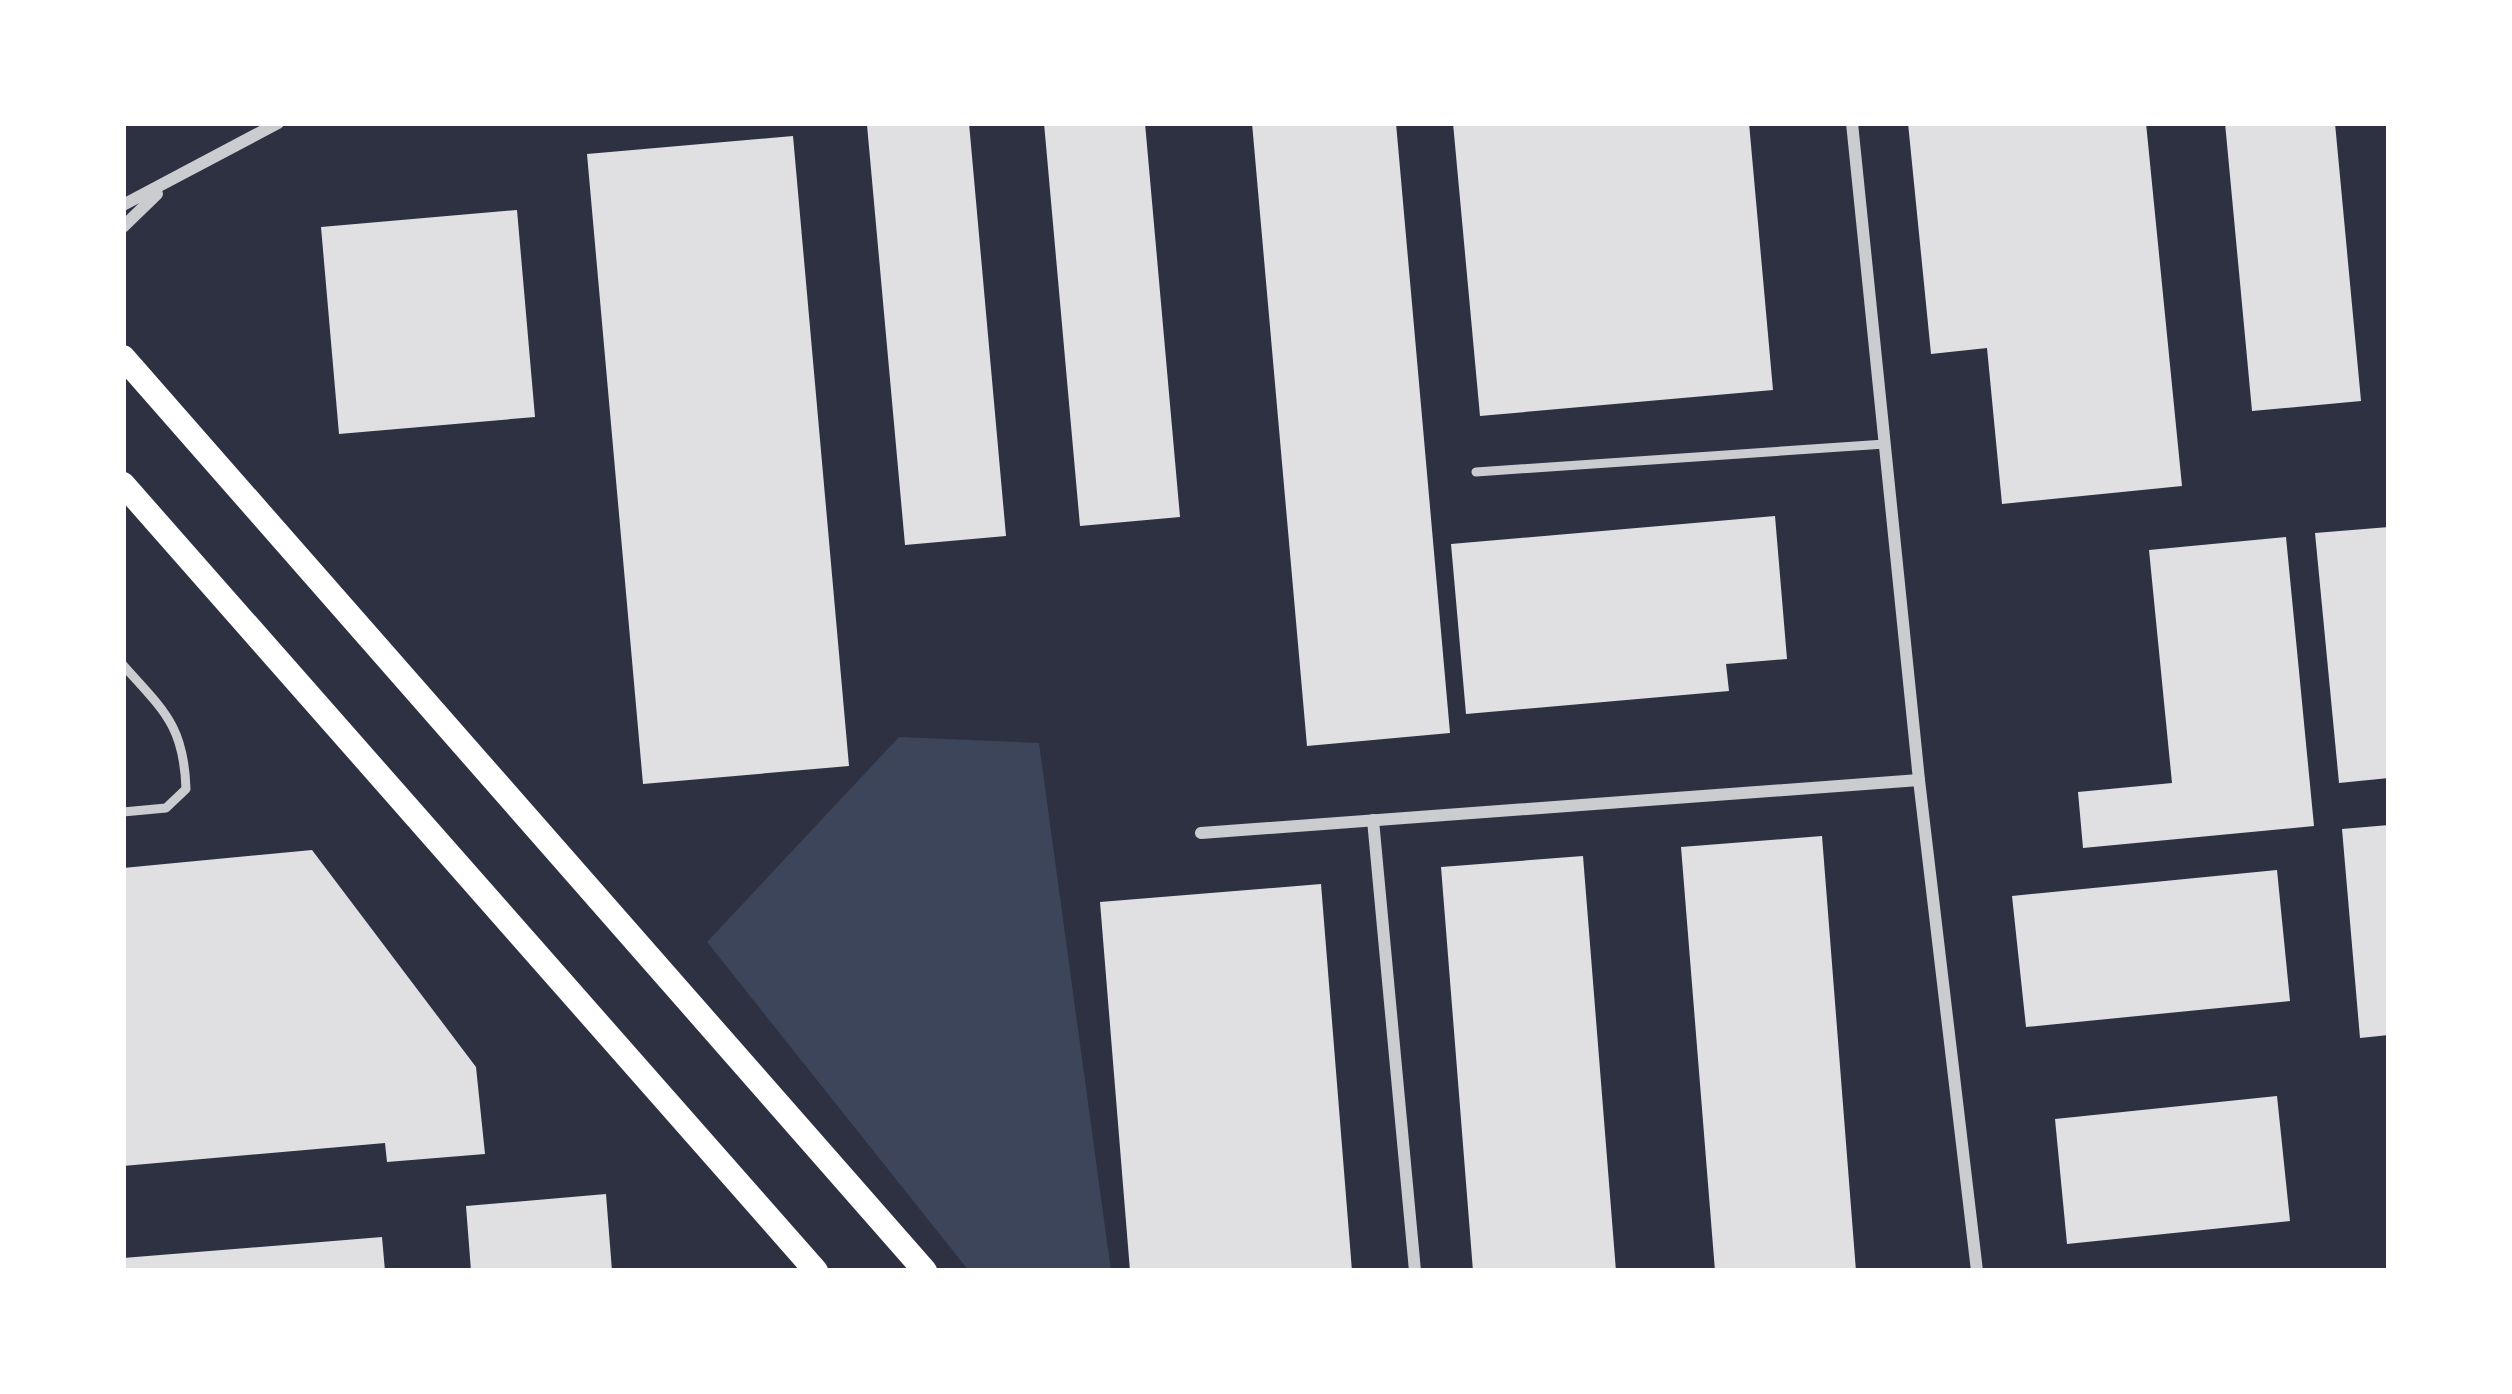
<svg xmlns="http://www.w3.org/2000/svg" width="2512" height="1394" viewBox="0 0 2512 1394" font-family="'IBM Plex Sans',sans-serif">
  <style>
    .green { fill: #3c4559 }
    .building { fill: #e0e0e3 }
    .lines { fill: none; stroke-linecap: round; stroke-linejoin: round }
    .service { stroke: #caccd0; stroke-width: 9 }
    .minor { stroke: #caccd0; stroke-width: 12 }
    .secondary { stroke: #fff; stroke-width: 24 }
  </style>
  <rect width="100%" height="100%" fill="#2d3142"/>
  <!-- green -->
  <path class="green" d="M899,737l140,6 72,528h-142l-262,-329z"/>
  <!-- building -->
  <g class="building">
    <path d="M892,123h77l37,413 -101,9 -38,-420z"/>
    <path d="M1044,123h101l35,394 -100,9z"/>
    <path d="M1252,123h144l54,610 -143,13z"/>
    <path d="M1453,123h296l24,267 -293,26z"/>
    <path d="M1908,123h238l36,363 -180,18 -15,-156 -56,6z"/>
    <path d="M2225,123h110l26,278 -109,10z"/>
    <path d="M793,136l56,630 -206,18 -56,-630z"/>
    <path d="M517,210l18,207 -196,17 -18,-207z"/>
    <path d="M1775,516l12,143 -61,5 3,27 -263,23 -15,-170z"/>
    <path d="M2389,527v251l-50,5 -24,-250z"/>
    <path d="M2286,537l28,289 -231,22 -5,-56 94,-9 -23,-233z"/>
    <path d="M2389,825v210l-29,3 -18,-209z"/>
    <path d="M1822,836l34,435h-141l-34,-424z"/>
    <path d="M312,850l164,217 9,87 -98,8 -2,-19 -262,23v-298z"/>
    <path d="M1583,856l33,415h-143l-32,-404z"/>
    <path d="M2277,870l13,131 -264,26 -14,-131z"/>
    <path d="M1321,884l31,387h-222l-30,-369z"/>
    <path d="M2277,1096l13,125 -223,23 -12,-125z"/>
    <path d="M606,1194l6,77h-141l-5,-65z"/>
    <path d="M382,1237l3,34h-262v-13z"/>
  </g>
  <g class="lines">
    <!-- service -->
    <g class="service">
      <path d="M1476,472l409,-28"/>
      <path d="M123,665c40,45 61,60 63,124l-20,19 -43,4"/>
    </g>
    <!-- minor -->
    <g class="minor">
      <path d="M1852,123l67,657 58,491"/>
      <path d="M123,205l155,-82"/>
      <path d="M123,227l34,-33"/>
      <path d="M1373,820l42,451"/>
      <path d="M1201,833l718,-53"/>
    </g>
    <!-- secondary -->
    <g class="secondary">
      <path d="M123,357l802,914"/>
      <path d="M123,484l693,787"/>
    </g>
  </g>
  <!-- border -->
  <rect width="2512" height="1394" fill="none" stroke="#ffffff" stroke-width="252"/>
</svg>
